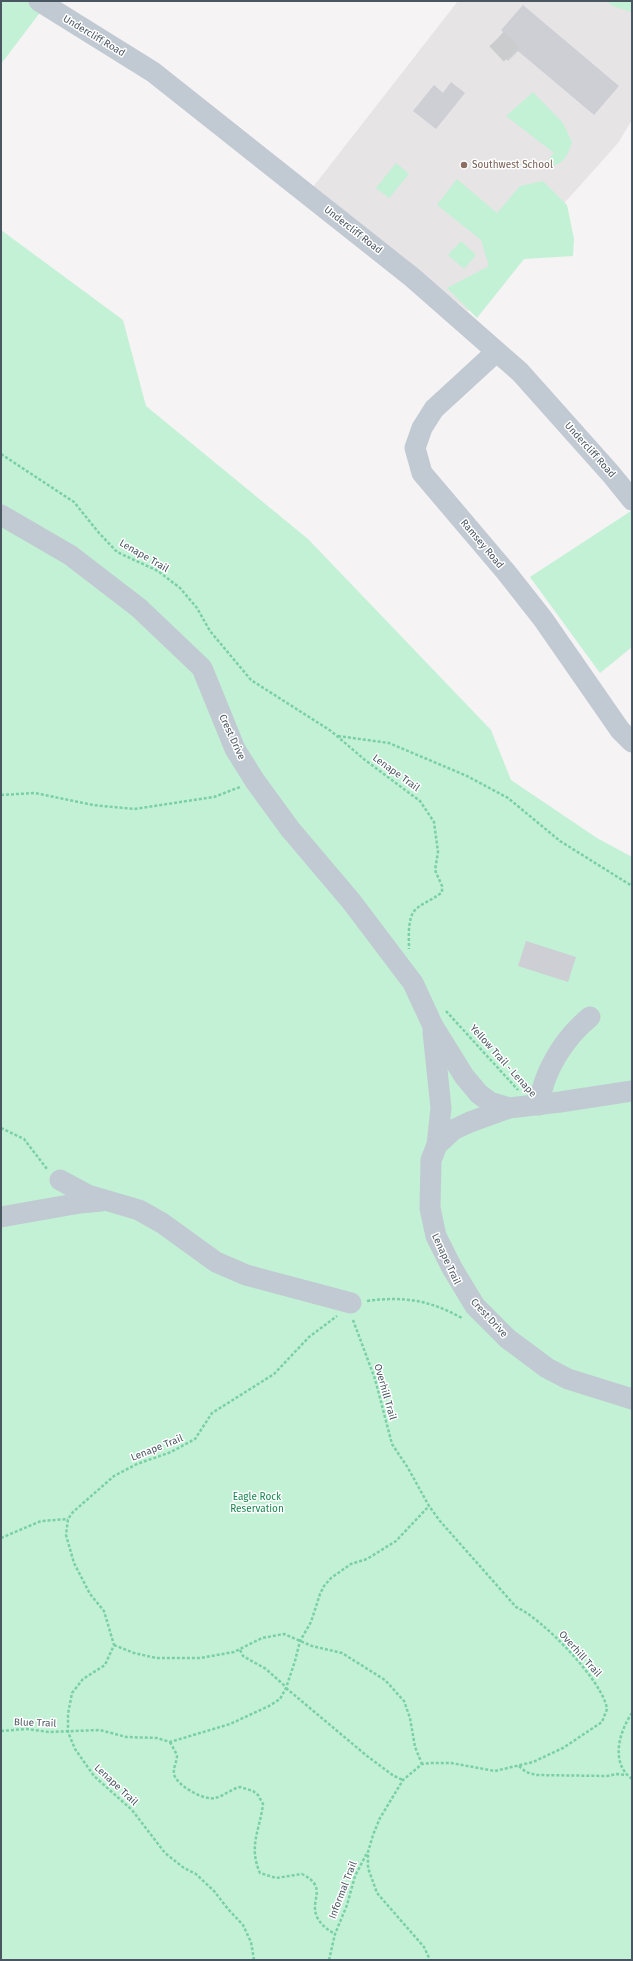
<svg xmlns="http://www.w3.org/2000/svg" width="633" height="1961" viewBox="0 0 633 1961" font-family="'Fira Sans',sans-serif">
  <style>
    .education { fill: #e6e4e5 }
    .green { fill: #c3f1d5 }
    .building { fill: #cdcfd5 }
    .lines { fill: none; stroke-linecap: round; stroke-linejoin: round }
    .minor-tunnel { stroke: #caccce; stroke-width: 21; stroke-dasharray: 21 10; stroke-linecap: butt }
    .path { stroke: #7ad0a6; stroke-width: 2.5; stroke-dasharray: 3 2; stroke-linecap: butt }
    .minor { stroke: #c1cad2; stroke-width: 21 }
    .education-dot { fill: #8d6e63; stroke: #fff; stroke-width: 1.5 }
    .labels { text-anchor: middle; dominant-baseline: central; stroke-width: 3; stroke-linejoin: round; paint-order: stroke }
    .street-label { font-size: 10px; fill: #4a5661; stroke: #fff }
    .education-label { font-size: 10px; fill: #785e54; stroke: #fff; text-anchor: start }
    .park-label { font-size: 10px; fill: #17864f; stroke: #fff }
  </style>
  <rect width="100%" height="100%" fill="#f5f3f3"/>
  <!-- education -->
  <path class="education" d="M458,1h174v119l-14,23 -150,168 -155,-124z"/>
  <!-- green -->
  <g class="green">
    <path d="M1,1l47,1 -47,62z"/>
    <path d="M606,1h26v11l-19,-6z"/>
    <path d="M533,92l30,31 9,19c-6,19 -11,24 -31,26l13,-15 -48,-37z"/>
    <path d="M396,163l13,11 -20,24 -13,-10z"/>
    <path d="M457,179l40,34 23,-27 23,-5 24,24 7,34 -1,17 -49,3 -47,59 -30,-30 42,-22 -8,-26 -44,-35z"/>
    <path d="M1,230l122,90 23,86 162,133 183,191 20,50 86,58 35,19v1103h-631z"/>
    <path d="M461,241l15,14 -12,14 -16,-14z"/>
    <path d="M631,511l1,136 -32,26 -70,-96z"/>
  </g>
  <!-- building -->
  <g class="building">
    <path d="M523,5l96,81 -25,29 -76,-64 -10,10 -17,-14 12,-15 -2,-2z"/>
    <path d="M451,82l14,11 -29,36 -23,-18 21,-26 9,8z"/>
    <path d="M526,941l50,16 -8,25 -50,-16z"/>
  </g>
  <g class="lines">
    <!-- minor-tunnel -->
    <path class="minor-tunnel" d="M497,39l16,17"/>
    <!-- path -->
    <g class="path">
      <path d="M1,454l73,48 25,31 18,19 41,19 22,17 17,20 13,23 41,49 80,51 34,29 55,41 14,21 4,30 -3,18 7,16v6c-9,8 -18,10 -26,17 -9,8 -7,29 -7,40"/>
      <path d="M338,736l51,7 78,33 41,22 52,43 72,45"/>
      <path d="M1,795l34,-2 58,12 41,4 80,-12 26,-10"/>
      <path d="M446,1011l72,79"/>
      <path d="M1,1128l23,11 23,30"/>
      <path d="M367,1301c37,-5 62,-1 95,17"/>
      <path d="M353,1320l22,59 17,65 16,24 21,38 11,15 76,86c26,11 87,74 91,102l-5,13 -39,26 -30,14 -38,9 -44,-8h-21l-8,1 -19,16 -23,38 -7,17 -5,17v16l9,25 47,54 6,13"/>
      <path d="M1,1538l40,-17 27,-2"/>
      <path d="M114,1645l20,8 22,5h44l34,-6 28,-14 22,-4 28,12 30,7 43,27 19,21 6,17 5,29 7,17"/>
      <path d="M240,1650l3,6 23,13 20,18"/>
      <path d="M286,1688l81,68 27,20 9,4"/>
      <path d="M632,1713c-13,19 -22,50 0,66"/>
      <path d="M1,1731l26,-2 22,3 51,-2 26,7 31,1 13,4 60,-18 39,-18 11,-7 6,-11 9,-27 5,-20 11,-19 9,-28 4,-8 7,-8 20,-14 16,-5 29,-18 33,-35"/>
      <path d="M170,1742l7,13c0,7 -4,12 -3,19 2,11 30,27 41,24 9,-2 16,-9 25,-11l13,4 5,4 5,9c-3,26 -15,42 -3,69l16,5 26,-4c27,14 7,25 15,43 4,8 11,13 18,17"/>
      <path d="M519,1766l7,6 10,3 71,1 10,-2 9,1"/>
      <path d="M254,1960l-3,-18 -8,-17 -15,-16 -14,-18 -18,-17 -12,-6 -19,-15 -33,-43 -38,-34 -19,-27 -7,-17v-18l4,-21 11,-14 22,-14 9,-20 -10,-34 -14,-17 -16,-31 -8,-28 2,-16 5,-7 41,-36 23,-12 34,-12 24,-13 17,-26 62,-39 35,-37 28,-21"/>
      <path d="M329,1960l6,-26 12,-29 8,-29 12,-23"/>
    </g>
    <!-- minor -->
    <g class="minor">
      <path d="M39,1l114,71 260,206 107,94 91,102 21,26"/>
      <path d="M496,352l-62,57 -12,19 -7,20 7,25 84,99 37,47 77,111 12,12"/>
      <path d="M1,515l69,40 69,53 63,60 33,81 20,32 35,48 61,72 62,82 20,43 31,50 15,18 11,8 19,6"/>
      <path d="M433,1032l8,76 -4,37 -6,15 -1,48 6,28 16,32 23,38 33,33 39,29 21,11 64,20"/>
      <path d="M539,1105c4,-33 25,-67 51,-88"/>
      <path d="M437,1145l16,-15 17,-8 39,-14 51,-6 72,-11"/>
      <path d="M60,1180l28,15 51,15 23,13 54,39 30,13 105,28"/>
      <path d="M1,1217l79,-14 22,-2"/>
    </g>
  </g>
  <!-- markers -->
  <circle class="education-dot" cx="464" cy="165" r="4"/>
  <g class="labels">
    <!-- street labels -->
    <g class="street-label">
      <text transform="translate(94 36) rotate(31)">Undercliff Road</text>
      <text transform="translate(353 230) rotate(38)">Undercliff Road</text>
      <text transform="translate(590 450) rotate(48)">Undercliff Road</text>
      <text transform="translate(482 544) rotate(50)">Ramsey Road</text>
      <text transform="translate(144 556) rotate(30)">Lenape Trail</text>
      <text transform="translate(232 737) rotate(65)">Crest Drive</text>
      <text transform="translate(396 773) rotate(36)">Lenape Trail</text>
      <text transform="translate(503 1061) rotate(48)">Yellow Trail - Lenape</text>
      <text transform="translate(446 1259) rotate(65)">Lenape Trail</text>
      <text transform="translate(489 1318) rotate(47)">Crest Drive</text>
      <text transform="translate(385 1392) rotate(74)">Overhill Trail</text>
      <text transform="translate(157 1448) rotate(-22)">Lenape Trail</text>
      <text transform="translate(580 1654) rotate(48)">Overhill Trail</text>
      <text transform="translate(35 1723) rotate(2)">Blue Trail</text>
      <text transform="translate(116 1785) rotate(43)">Lenape Trail</text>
      <text transform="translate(343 1890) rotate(-69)">Informal Trail</text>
    </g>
    <!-- education labels -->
    <g class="education-label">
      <text x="472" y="165">Southwest School</text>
    </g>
    <!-- park labels -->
    <g class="park-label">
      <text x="257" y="1497">Eagle Rock<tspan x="257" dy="12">Reservation</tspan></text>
    </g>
  </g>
  <!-- border -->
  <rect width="633" height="1961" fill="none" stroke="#4a5661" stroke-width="4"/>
</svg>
